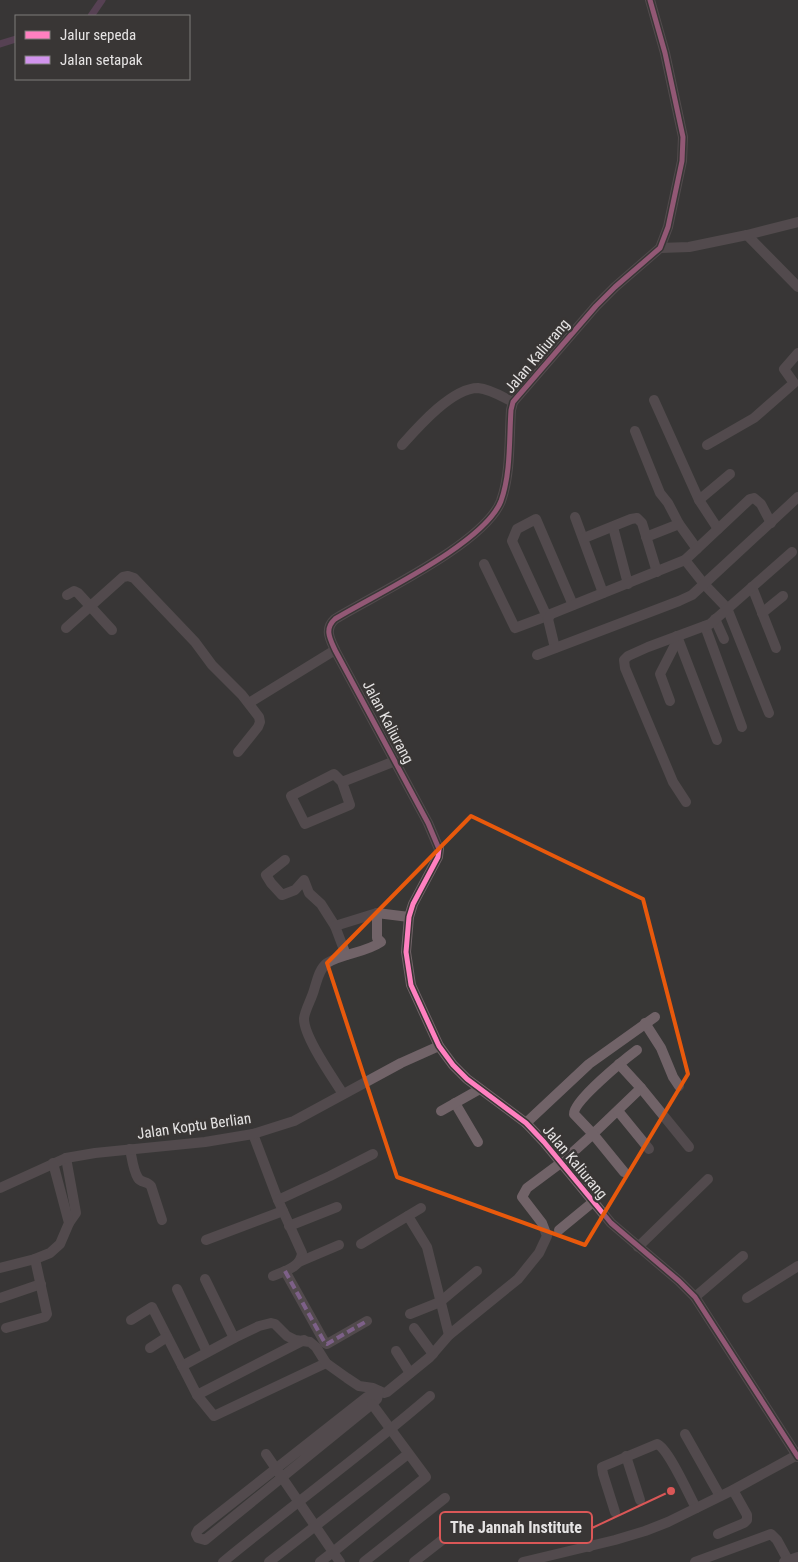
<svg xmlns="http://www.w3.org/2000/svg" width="798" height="1562" viewBox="0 0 798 1562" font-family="'Roboto Condensed',sans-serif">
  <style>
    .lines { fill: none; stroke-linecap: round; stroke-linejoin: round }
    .canal { stroke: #7a4e75; stroke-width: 7 }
    .minor { stroke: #716368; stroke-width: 10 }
    .quiet { stroke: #d193ec; stroke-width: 4; stroke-dasharray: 8 4; stroke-linecap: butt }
    .cycleway-casing { stroke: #393635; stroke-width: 8 }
    .cycleway { stroke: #ff80c0; stroke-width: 5 }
    .marked { fill: none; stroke: #e8590c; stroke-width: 4; stroke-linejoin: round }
    .labels { text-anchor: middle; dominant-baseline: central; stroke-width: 5; stroke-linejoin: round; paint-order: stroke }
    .street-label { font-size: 15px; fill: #e6e4e4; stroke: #393635 }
    .leader { fill: none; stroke: #da5757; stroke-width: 2 }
    .callout-dot { fill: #da5757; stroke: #393635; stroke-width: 2 }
    .callout { fill: #393635; stroke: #da5757; stroke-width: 2 }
    .callout-label { font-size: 16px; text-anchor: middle; font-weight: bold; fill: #e6e4e4 }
  </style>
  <rect width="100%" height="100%" fill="#383736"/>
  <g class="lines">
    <!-- canal -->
    <g class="canal">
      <path d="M91,16l11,-16"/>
      <path d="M0,44l16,-5"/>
    </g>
    <!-- minor -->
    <g class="minor">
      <path d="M650,0l15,53 18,84 -1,24 -14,66 -8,21 -45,39 -19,19 -83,96 -2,8c-2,29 0,63 -10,91 -17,43 -125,93 -166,118 -11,10 -5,20 0,31l93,173 11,26 -1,8 -25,47 -4,13 -3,35 5,33 28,61 14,19 14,14 59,44 18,19 67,81 68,58 16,16 103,160"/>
      <path d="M747,235l51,52"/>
      <path d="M660,248l29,-1 58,-12 51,-13"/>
      <path d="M654,400l45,100 19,29"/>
      <path d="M635,431l25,62 8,10 11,21 18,25"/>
      <path d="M402,445c16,-18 50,-57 76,-57 12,1 25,9 35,14"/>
      <path d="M707,445l47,-27 40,-35 -10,-14 14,-16"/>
      <path d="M699,500l31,-26"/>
      <path d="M575,517l28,76"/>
      <path d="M613,527l15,57"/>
      <path d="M646,537l33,-13"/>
      <path d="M584,538l47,-19 6,-1 5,5 15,49"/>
      <path d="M685,560l19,24 23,24 42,105"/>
      <path d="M484,564l31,64 32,-12"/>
      <path d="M752,587l24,61"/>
      <path d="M67,595l7,-4 4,2 34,37"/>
      <path d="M762,613l21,-17"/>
      <path d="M548,619l-36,-78 5,-12 19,-10 37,86"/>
      <path d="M715,619l9,20"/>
      <path d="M705,626l37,101"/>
      <path d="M66,628l57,-51 5,-1 6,2 61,64 17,23 30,30 17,22 1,5 -2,5 -20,25"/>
      <path d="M677,636l40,104"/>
      <path d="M555,648l-7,-29 3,-5 134,-54 65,-61 4,-1 7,6 10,19"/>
      <path d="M537,655l142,-54 13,-6 12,-11 94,-87"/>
      <path d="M670,701l-10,-27 18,-35"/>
      <path d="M249,703l86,-53"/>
      <path d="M342,782l8,23 -45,19 -14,-28 43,-22 8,8 53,-21"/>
      <path d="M686,802l-13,-20 -48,-114 -1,-8 4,-4 20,-9 62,-23 82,-72"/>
      <path d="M285,860l-19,15 5,8 11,12 13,-5 9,-10 5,13 12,11 14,22 11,29"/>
      <path d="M335,926l42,-13 32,4"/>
      <path d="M645,1023l16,25 12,29 6,9"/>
      <path d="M637,1050c-12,9 -64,51 -63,64l19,20 48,-46"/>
      <path d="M619,1064l22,24 48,59"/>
      <path d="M343,1094c-10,-16 -39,-57 -39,-75 0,-7 8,-21 10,-29 3,-9 5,-21 13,-27 17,-10 38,-10 54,-21l-4,-4v-25"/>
      <path d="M455,1103l23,39"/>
      <path d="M441,1111l39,-22"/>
      <path d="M618,1111l31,38"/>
      <path d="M526,1123l63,-59 66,-47"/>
      <path d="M253,1134l25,66 24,53c-1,14 -17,18 -29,23"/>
      <path d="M130,1149c2,9 3,21 8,29 3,5 9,3 13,8l11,34"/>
      <path d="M66,1158l10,55 -7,10"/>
      <path d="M0,1188l66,-30 29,-5 110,-11 48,-8 41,-13 107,-58 38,-17"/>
      <path d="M278,1200l52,-24 43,-22"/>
      <path d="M408,1216l19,31 22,88"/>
      <path d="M289,1226l48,-19"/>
      <path d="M559,1230l34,-28"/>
      <path d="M206,1240l77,-29"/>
      <path d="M361,1244l60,-36"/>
      <path d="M638,1247l70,-68"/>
      <path d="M299,1262l40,-17"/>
      <path d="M0,1268l35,-9 15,-6 10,-9 9,-21 -16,-60"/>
      <path d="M285,1271l40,72 2,1 40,-23"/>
      <path d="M205,1279l29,59"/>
      <path d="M177,1289l30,63"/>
      <path d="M695,1297l48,-41"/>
      <path d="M0,1298l41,-14"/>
      <path d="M747,1298l51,-32"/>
      <path d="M410,1314l30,-12 37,-31"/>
      <path d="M131,1320l21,-13 45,88 17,21 112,-53"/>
      <path d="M6,1328l39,-11 2,-3 -12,-55"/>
      <path d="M414,1328l19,26"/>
      <path d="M150,1348l17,-11"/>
      <path d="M396,1351l14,22"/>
      <path d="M182,1366l52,-28 25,-12 12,-3 4,1 12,12 8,4 15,2 6,5 10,16 21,15 12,8 14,2 11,5 3,-1 43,-35 19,-22 69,-56 21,-26 8,-17 -5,-13 -20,-26 5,-9 35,-26 31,-28 31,38"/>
      <path d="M379,1391l-2,8 -5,5 -167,136 -7,-2 -2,-4 2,-4 169,-133z"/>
      <path d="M197,1395l107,-55"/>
      <path d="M685,1434l35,62"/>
      <path d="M266,1454l67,98 93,-75 -54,-73"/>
      <path d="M626,1456l14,44"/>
      <path d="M615,1512l-12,-38 -1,-7 55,-23c11,4 32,51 39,64"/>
      <path d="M582,1522l7,25"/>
      <path d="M718,1534l26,-11 3,-3v-5l-14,-25"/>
      <path d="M223,1562c68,-56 140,-108 207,-166"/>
      <path d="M269,1562l139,-108"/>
      <path d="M320,1562l13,-10 7,10"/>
      <path d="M364,1562l81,-64"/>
      <path d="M414,1562l50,-39"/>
      <path d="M523,1562l92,-22 30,-9 23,-9 65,-32 64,-35"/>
      <path d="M695,1562l76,-28 6,6 12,22"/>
      <path d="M784,1562l14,-5"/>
    </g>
    <!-- quiet -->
    <path class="quiet" d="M285,1271l40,72 2,1 40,-23"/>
    <defs>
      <path id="cycleway" d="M650,0l15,53 18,84 -1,24 -14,66 -8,21 -45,39 -19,19 -83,96 -2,8c-2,29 0,63 -10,91 -17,43 -125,93 -166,118 -11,10 -5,20 0,31l93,173 11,26 -1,8 -25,47 -4,13 -3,35 5,33 28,61 14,19 14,14 59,44 18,19 67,81 68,58 16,16 103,160"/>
    </defs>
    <!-- cycleway casing -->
    <use href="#cycleway" class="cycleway-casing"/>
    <!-- cycleway -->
    <use href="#cycleway" class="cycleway"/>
  </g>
  <!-- marked area -->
  <path d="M0 0H798V1562H0ZM471,816l172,83 45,175 -103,171 -188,-68 -70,-214z" fill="#383736" fill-opacity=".55" fill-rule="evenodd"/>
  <path class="marked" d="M471,816l172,83 45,175 -103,171 -188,-68 -70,-214z"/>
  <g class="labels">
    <!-- street labels -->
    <g class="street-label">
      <text transform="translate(537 356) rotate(-50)">Jalan Kaliurang</text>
      <text transform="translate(388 722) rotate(62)">Jalan Kaliurang</text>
      <text transform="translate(194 1126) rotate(-8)">Jalan Koptu Berlian</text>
      <text transform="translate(575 1162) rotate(50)">Jalan Kaliurang</text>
    </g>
  </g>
  <!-- callouts -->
  <path class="leader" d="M671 1491L592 1528"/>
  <circle class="callout-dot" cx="671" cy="1491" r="5"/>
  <rect class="callout" x="440" y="1512" width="152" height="31" rx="5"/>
  <g class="callout-label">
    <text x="516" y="1533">The Jannah Institute</text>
  </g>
  <!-- legend -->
  <rect x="15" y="15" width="175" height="65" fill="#393635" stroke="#7e7c7b"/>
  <rect x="25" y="31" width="25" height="8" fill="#ff80c0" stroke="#7e7c7b"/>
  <text x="60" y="40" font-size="15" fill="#e6e4e4">Jalur sepeda</text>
  <rect x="25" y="56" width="25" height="8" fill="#d193ec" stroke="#7e7c7b"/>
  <text x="60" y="65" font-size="15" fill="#e6e4e4">Jalan setapak</text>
</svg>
